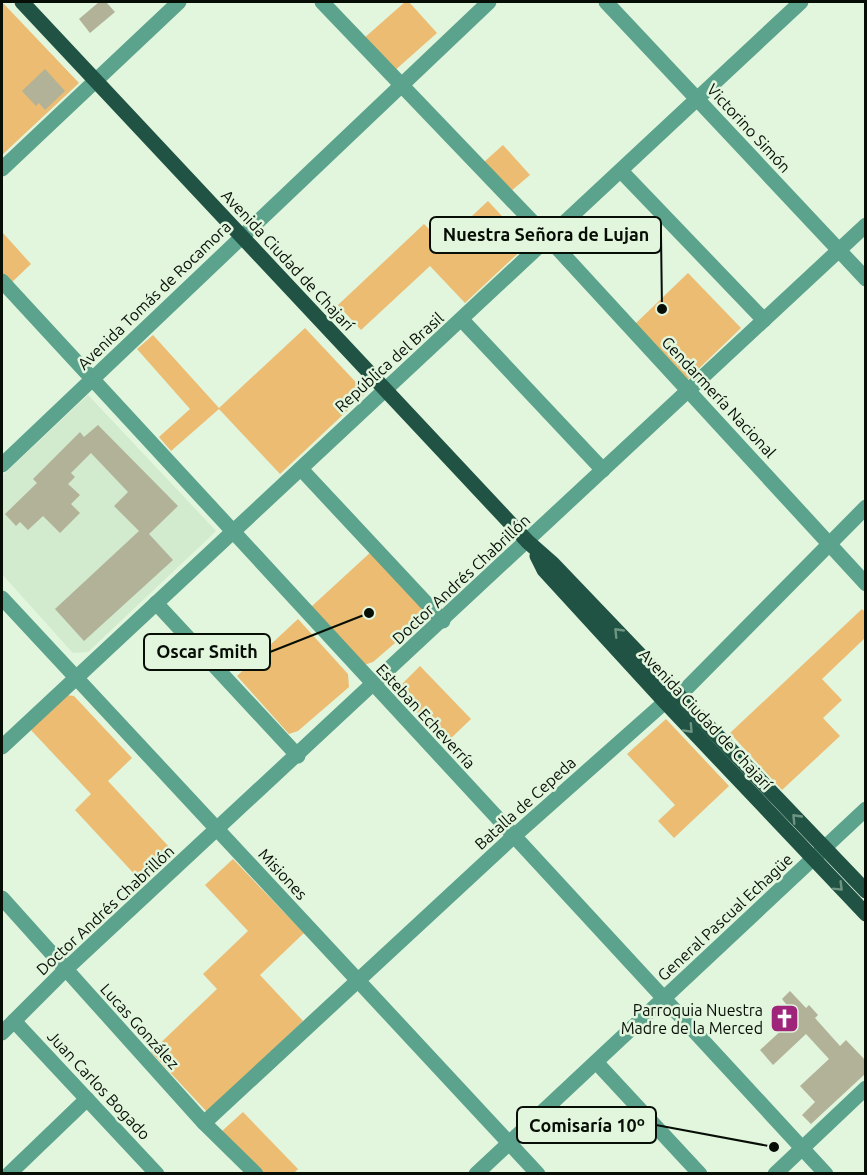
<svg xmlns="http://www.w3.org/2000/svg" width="867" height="1175" viewBox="0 0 867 1175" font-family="Ubuntu,sans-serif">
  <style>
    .built { fill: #d2eacd }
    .green { fill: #ecbc72 }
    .building { fill: #b1b297 }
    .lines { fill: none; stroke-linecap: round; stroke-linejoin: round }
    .minor { stroke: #5ca38d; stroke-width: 15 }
    .major { stroke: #215345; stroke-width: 15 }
    .oneway { stroke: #6e9482 }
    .labels { text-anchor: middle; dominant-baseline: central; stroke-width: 5; stroke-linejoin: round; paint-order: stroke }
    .street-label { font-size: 16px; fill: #070e06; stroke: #e2f5dd }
    .poi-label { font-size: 16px; fill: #070e06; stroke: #e2f5dd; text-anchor: end }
    .leader { fill: none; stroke: #070e06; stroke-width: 2 }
    .callout-dot { fill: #070e06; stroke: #e2f5dd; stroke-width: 2 }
    .callout { fill: #e2f5dd; stroke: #070e06; stroke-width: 2 }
    .callout-label { font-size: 18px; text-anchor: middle; font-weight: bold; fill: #070e06 }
  </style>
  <rect width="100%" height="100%" fill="#e2f5dd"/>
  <!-- built -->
  <path class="built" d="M88,395l128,136 -128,121 -15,1 -71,-79v-98z"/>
  <!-- green -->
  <g class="green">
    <path d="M2,2l77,81 -77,72z"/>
    <path d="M405,2h4l28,31 -44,39 -30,-33z"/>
    <path d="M503,145l27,30 -20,17 -26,-30z"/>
    <path d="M488,201l40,43 -63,59 -35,-37 -69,64 -23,-25 86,-81 19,19z"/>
    <path d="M2,232l29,32 -20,19 -9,-10z"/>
    <path d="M688,273l53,55 -54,52 -53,-55z"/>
    <path d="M305,328l61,65 -86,81 -61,-65 -48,42 -12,-14 31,-28 -53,-60 16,-14 66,73z"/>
    <path d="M372,551l50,54 2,13 -51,44 -9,3 -53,-58z"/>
    <path d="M862,609l3,3v26l-43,41 20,21 -19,18 17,18 -58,54 -52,-57z"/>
    <path d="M298,619l50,55 1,13 -51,44 -9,3 -52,-58z"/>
    <path d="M420,666l51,53 -25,24 -50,-53z"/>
    <path d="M67,695l7,1 58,62 -24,23 62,67 -32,30 -63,-68 16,-16 -61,-65z"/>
    <path d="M666,719l63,67 -55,52 -16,-17 17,-16 -48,-51z"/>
    <path d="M233,859l71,74 -44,42 43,46 -96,91 -56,-60 66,-63 -14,-15 45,-43 -43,-46z"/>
    <path d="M243,1112l55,57 -4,4h-30l-42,-42z"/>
  </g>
  <!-- building -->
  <g class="building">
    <path d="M99,2h7l9,10 -25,21 -11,-14z"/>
    <path d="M45,69l20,22 -20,19 -6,-7 -3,3 -14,-15z"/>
    <path d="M98,425l80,81 -29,28 24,26 -89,81 -29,-32 84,-78 -25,-25 14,-14 -37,-39 -20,20 4,4 -7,7 12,11 -9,9 9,9 -20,20 -17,-17 -15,14 -8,-8 -4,4 -11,-12 32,-31 -4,-4 47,-47 4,5z"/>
    <path d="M790,991l16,17 3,-3 9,10 -3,3 25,28 6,-6 20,21v12l-55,51 -9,-9 13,-13 -15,-16 29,-27 -23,-25 -33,31 -13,-15 26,-24 -7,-9 10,-9 -7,-9z"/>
  </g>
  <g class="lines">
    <!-- minor -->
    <g class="minor">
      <path d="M322,2l226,236 318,346"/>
      <path d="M606,2l260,277"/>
      <path d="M2,169l177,-167"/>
      <path d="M621,171l143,149"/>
      <path d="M2,281l824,893"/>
      <path d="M462,320l141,150"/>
      <path d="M2,465l487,-463"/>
      <path d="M301,469l142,152"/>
      <path d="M2,598l536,576"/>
      <path d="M156,603l142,153"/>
      <path d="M2,747l799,-745"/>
      <path d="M2,898l202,225 52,51"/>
      <path d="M14,1021l143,153"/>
      <path d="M2,1033l63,-63 801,-745"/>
      <path d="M596,1062l104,112"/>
      <path d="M204,1123l310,-287 151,-134 14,-6 187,-189"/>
      <path d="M9,1174l78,-75"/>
      <path d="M476,1174l390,-365"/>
      <path d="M775,1174l91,-86"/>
    </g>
    <!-- major -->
    <g class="major">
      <path d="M22,2l506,540 25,22 313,327"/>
      <path d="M537,556l7,14 121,132 201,212"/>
    </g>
  </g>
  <!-- one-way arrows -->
  <defs><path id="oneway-chevron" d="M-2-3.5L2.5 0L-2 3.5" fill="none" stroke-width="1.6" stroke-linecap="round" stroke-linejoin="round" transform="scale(1.5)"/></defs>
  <g class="oneway">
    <use href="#oneway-chevron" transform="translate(618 632) rotate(-134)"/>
    <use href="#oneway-chevron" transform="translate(689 729) rotate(47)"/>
    <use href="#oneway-chevron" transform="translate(796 818) rotate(-134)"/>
    <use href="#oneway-chevron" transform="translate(839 887) rotate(45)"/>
  </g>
  <!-- icons -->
  <defs>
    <symbol id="church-square" viewBox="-11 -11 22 22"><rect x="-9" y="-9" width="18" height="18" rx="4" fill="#9f257b" stroke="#e2f5dd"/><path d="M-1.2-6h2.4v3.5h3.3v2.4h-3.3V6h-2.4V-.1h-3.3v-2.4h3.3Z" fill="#fff"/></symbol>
  </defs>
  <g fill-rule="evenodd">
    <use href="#church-square" x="768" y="1002" width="33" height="33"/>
  </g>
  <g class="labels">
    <!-- street labels -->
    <g class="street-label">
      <text transform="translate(749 128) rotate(47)">Victorino Simón</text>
      <text transform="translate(288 260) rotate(47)">Avenida Ciudad de Chajarí</text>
      <text transform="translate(154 295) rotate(-44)">Avenida Tomás de Rocamora</text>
      <text transform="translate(389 362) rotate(-42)">República del Brasil</text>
      <text transform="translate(719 397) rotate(47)">Gendarmería Nacional</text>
      <text transform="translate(461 579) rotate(-43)">Doctor Andrés Chabrillón</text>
      <text transform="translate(426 716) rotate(47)">Esteban Echeverría</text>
      <text transform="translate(706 719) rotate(47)">Avenida Ciudad de Chajarí</text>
      <text transform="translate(525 803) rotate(-42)">Batalla de Cepeda</text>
      <text transform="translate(283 874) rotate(47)">Misiones</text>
      <text transform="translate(105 910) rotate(-43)">Doctor Andrés Chabrillón</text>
      <text transform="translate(725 917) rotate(-43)">General Pascual Echagüe</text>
      <text transform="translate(140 1026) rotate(48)">Lucas González</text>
      <text transform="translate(99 1085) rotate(47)">Juan Carlos Bogado</text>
    </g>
    <!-- poi labels -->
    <g class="poi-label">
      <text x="763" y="1010">Parroquia Nuestra<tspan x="763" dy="18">Madre de la Merced</tspan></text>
    </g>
  </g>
  <!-- callouts -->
  <path class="leader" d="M662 309L661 235M369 613L270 652M774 1147L656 1125"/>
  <g class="callout-dot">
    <circle cx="662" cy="309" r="6"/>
    <circle cx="369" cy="613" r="6"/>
    <circle cx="774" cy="1147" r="6"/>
  </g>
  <g class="callout">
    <rect x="430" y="217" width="231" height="36" rx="6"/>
    <rect x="144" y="634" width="126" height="36" rx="6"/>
    <rect x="517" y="1107" width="139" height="36" rx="6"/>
  </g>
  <g class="callout-label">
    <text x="546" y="241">Nuestra Señora de Lujan</text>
    <text x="207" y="658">Oscar Smith</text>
    <text x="587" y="1132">Comisaría 10º</text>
  </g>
  <!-- border -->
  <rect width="867" height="1175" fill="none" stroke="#070e06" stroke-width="6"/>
</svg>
